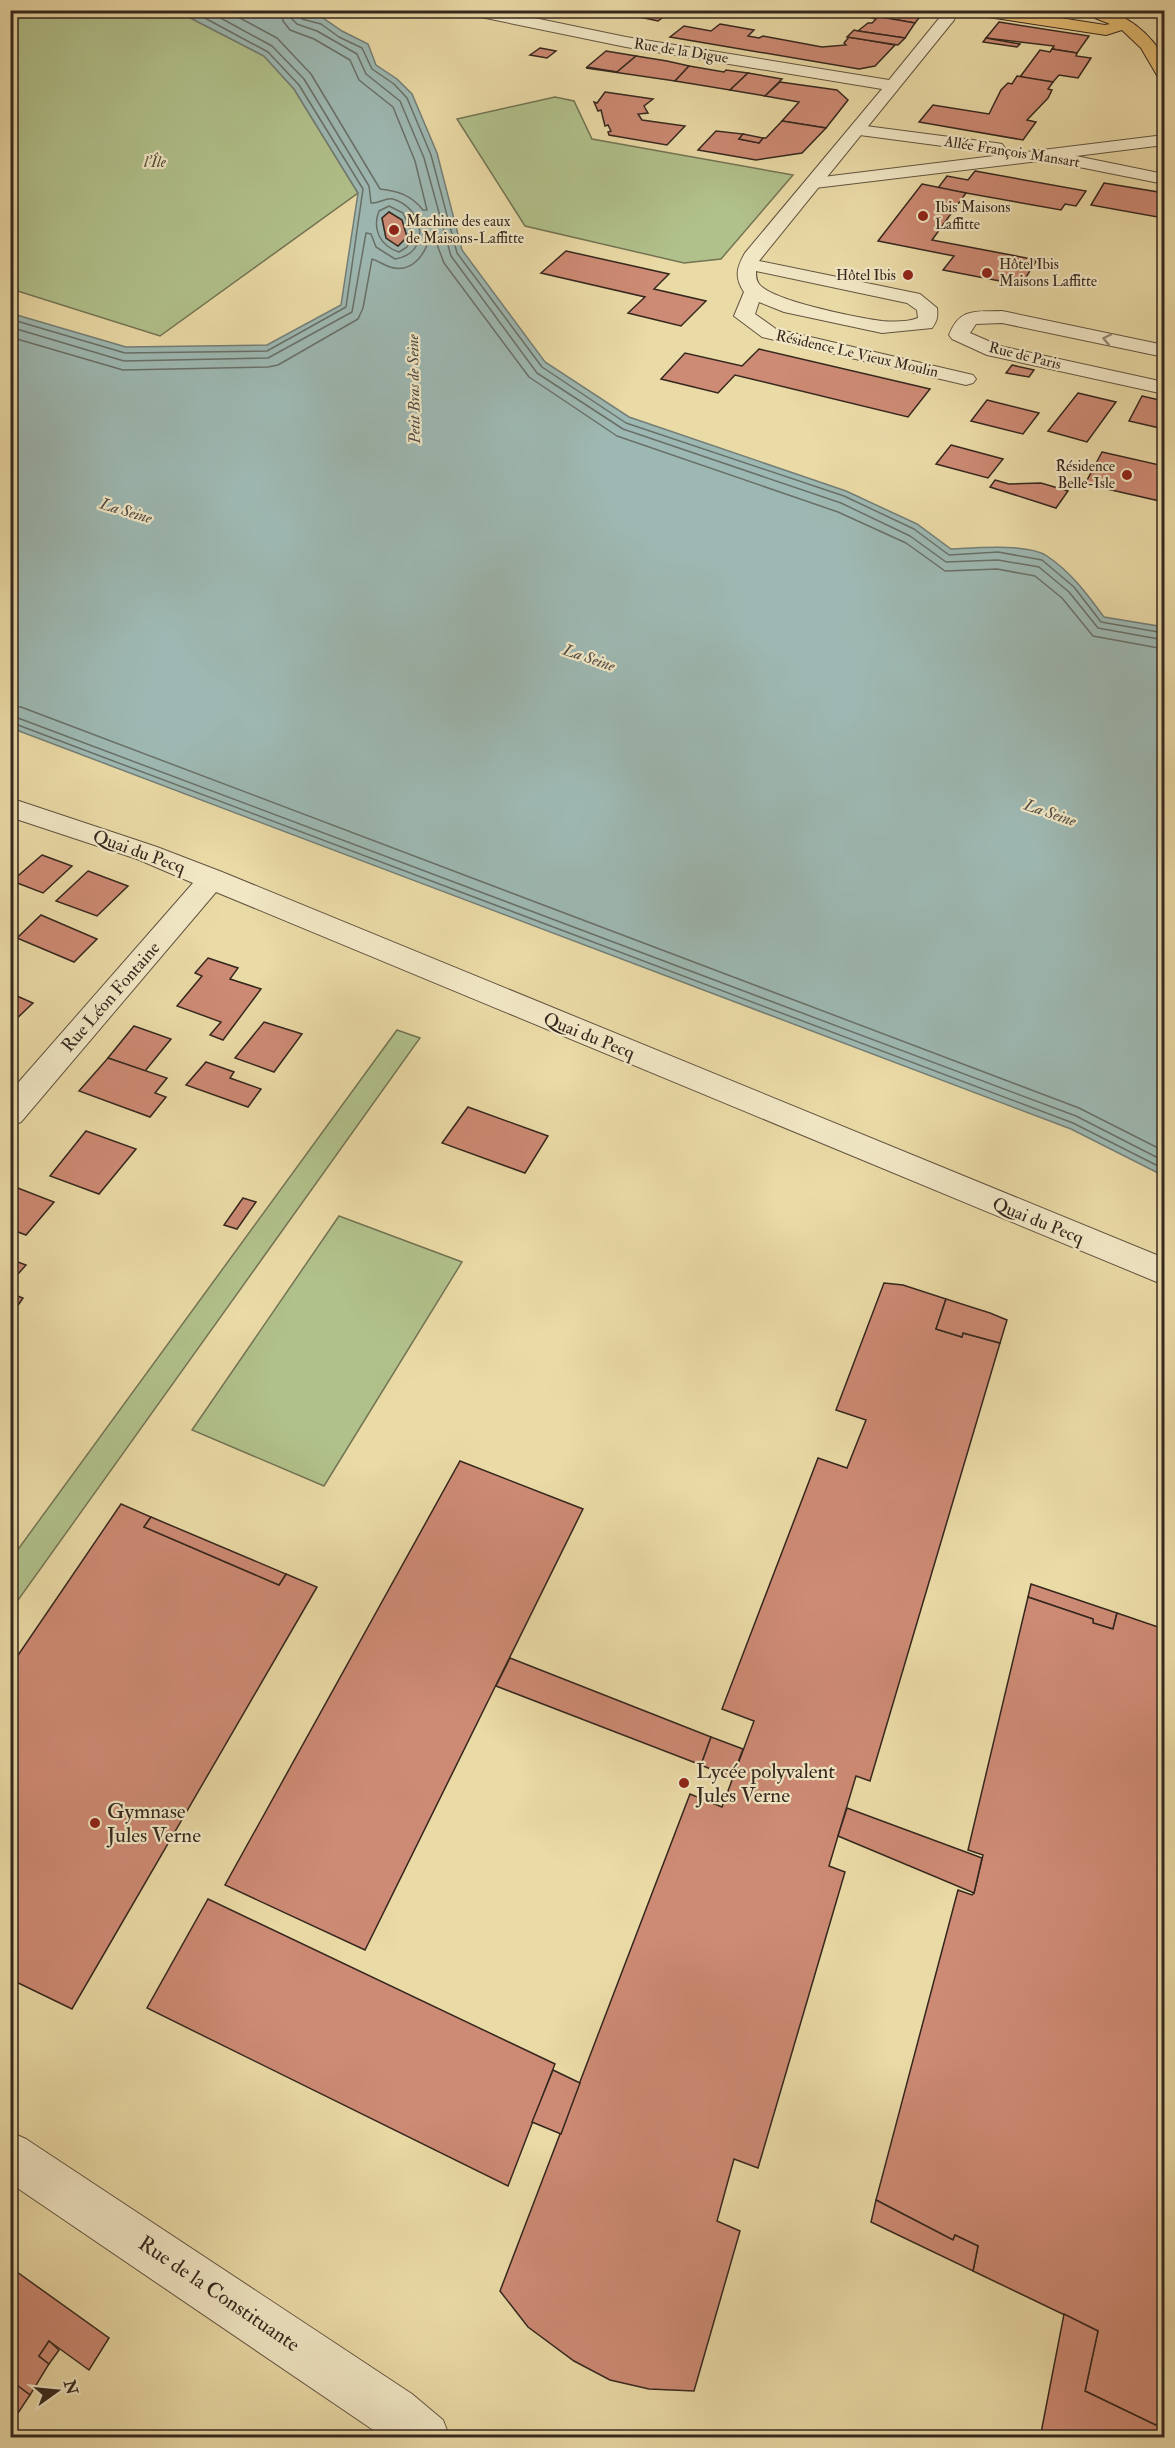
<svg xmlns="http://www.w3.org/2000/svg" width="1175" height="2448" viewBox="0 0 1175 2448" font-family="'IM FELL Double Pica',serif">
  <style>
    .green { fill: #b1c18b; stroke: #737454; stroke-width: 1.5 }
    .water { fill: #9db8b2; stroke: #737e77; stroke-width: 1.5; fill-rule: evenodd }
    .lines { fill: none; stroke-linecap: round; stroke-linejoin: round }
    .shore { stroke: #697068; stroke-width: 1.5 }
    .building { fill: #cd8a74; stroke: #35271e; stroke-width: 1.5 }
    .pedestrian-casing { stroke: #625440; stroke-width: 2 }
    .minor-casing { stroke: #625440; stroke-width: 2 }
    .primary-casing { stroke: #35271e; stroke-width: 2 }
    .pedestrian { fill: #f1e7c5; fill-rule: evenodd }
    .minor { fill: #f1e7c5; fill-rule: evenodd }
    .primary { fill: #e5bd73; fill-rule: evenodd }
    .oneway { stroke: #938772 }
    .poi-dot { fill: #8f2418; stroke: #f1e7c5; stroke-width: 2 }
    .labels { text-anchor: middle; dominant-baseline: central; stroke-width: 4.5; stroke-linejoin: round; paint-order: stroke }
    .far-street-label { font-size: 15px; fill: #35271e; stroke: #f1e7c5 }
    .far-park-label { font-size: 15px; font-style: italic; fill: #544e39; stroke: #f1e7c5 }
    .far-poi-label { font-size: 15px; fill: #35271e; stroke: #f1e7c5; text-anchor: start }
    .far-water-label { font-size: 16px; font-style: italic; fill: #4f4b43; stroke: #f1e7c5 }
    .street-label { font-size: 18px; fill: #35271e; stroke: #f1e7c5 }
    .near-poi-label { font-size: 21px; fill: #35271e; stroke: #f1e7c5; text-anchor: start }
    .near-street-label { font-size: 21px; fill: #35271e; stroke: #f1e7c5 }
  </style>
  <rect width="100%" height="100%" fill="#eadaa6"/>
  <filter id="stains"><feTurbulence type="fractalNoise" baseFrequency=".00333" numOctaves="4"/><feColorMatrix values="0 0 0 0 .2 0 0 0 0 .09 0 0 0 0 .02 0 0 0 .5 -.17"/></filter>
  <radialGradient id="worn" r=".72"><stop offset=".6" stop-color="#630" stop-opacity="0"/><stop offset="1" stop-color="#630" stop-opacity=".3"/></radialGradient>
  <!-- green -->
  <g class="green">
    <path d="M10,11h167l87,45 30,33 64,104 -198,143 -149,-47z"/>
    <path d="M555,97l19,4 18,38 201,36 -72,84 -37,4 -159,-37 -68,-107z"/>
    <path d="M397,1030l23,8 -409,572v-51z"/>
    <path d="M339,1216l123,46 -138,224 -132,-56z"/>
  </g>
  <!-- water -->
  <path class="water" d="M177,11h119l27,7 19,13 26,13 8,21 21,14 15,15 25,59 25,97 83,112 84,55 217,74 71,33 34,25c23,-1 77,-6 96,7 24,16 40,38 57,61l60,10v549l-93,-47 -1060,-401 -1,-415 116,34 141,-2 74,-40 17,-112 -64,-104 -30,-33zM389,212l13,8 5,17 -9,9 -12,-8 -4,-20z"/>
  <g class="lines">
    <!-- shore -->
    <g class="shore">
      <path d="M225,10l52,28 34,36 69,115c18,2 31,6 43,21h4l-12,-49 -22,-54 -34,-27 -9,-20 -36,-21 -24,-9 -7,-9 -2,-11"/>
      <path d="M290,10l2,9 5,5 20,7 40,23 9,20 34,27 24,57 27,98 86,117 86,56 218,74 69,33 36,26 52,-2 41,7 30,25 29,36 66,12"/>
      <path d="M298,10l4,9 19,5 18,13 23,11 10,21 22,15 13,14 24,57 26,98 85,114 84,56 218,73 70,33 35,26 49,-3 44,8 32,27 27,35 63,11"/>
      <path d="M389,206l14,7 10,22 -6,12 -8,5c-19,-6 -27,-23 -20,-41z"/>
      <path d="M10,319l115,34 142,-2 79,-44 17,-118 -64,-104 -31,-33 -78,-42"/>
      <path d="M10,327l114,34 144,-3 84,-46 14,-79 5,1 5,13 19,12c37,-6 29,-51 -2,-60 -7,-2 -14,5 -22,4l-2,-17 -65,-107 -32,-33 -66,-36"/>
      <path d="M10,337l113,33 145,-3 10,-2 80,-46 5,-11 9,-49c6,2 12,6 18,8 22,7 36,-13 40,-32l3,-1 11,29 85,114 88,59 221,76 68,31 39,28 52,-2 38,7 27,22 31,38 71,13"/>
      <path d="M10,706l11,1 1058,401 85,43"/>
      <path d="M10,715l1066,401 88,45"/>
      <path d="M10,722l1063,401 91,46"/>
    </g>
  </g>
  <!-- building -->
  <g class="building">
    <path d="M618,10h45l7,2 -12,9 -42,-9z"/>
    <path d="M879,10h40v3h4l-8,10 -40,-7 8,-5z"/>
    <path d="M875,16l40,7 -10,15 -47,-7 10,-8h4l4,-4 -4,-1z"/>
    <path d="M999,22l90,14 -12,17 -25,-4 2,-3 -68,-8z"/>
    <path d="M720,24l34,6 -6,6 11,2 4,-2 59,11 24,-2 -2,-2 5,-6 46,8 -20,21 -16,3 -189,-32 14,-11 27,5z"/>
    <path d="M854,30l4,1 47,7 -7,7 -51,-8z"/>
    <path d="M986,38l34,6 -3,3 -34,-5z"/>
    <path d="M540,48l16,3 -9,7 -17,-3z"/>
    <path d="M1052,49l25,4 -1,3 15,2 -13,20 -19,-3 -6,7 -33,-5 20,-27 10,2z"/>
    <path d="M606,51l30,5 -19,16 -30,-5z"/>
    <path d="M636,56l31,5 22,5 -14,15 -89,-13 31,4z"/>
    <path d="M689,66l35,6 2,-2 22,3 -18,17 -55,-9z"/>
    <path d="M748,73l34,6 -17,17 -35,-6z"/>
    <path d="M1017,76l36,6 -5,7 4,1 -4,8 -21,22 9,2 -13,18 -104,-18 14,-17 56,9 12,-24 7,-7 4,1z"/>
    <path d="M780,82l57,8 11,10 -22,28 -44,-7 17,-19 -34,-6z"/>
    <path d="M605,92l48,7 -9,7 4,7 -10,1 4,6 43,6 -18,19 -58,-10 -1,-3 3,-1 -3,-6 -3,1 -4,-16 -3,1 -4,-9 3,1z"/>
    <path d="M782,121l44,7 -24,25 -46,7 -58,-10 18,-19 27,3 -4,5 20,4 4,-5h3z"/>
    <path d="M743,134l20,4 -4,5 -20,-4z"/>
    <path d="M975,171l111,20 -10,15 -11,-2 -4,6 -123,-22 9,-12 21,4z"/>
    <path d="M1104,183l60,10v23l-1,2 -72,-13z"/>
    <path d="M922,184l44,9 -34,47 105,20 -16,25 -78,-15 11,-14 -76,-15z"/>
    <path d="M389,212l13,8 5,17 -9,9 -12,-8 -4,-20z"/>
    <path d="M566,251l103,23 -15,15 52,12 -25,25 -53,-13 17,-16 -104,-24z"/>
    <path d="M759,349l171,40 -22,28 -173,-42 -17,18 -57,-14 24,-26 57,13z"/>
    <path d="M1012,365l22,5 -5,7 -23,-4z"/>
    <path d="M1078,393l38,9 -29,40 -39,-11z"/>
    <path d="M1142,396l22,5v28l-35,-8z"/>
    <path d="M987,400l52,13 -16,21 -52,-13z"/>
    <path d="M951,445l52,14 -15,19 -52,-14z"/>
    <path d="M1102,452l62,14v36l-79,-18z"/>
    <path d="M995,480l14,4 32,-1 27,8 -12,17 -66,-21z"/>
    <path d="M42,855l30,11 -29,27 -31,-12z"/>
    <path d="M88,871l40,15 -31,30 -41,-15z"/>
    <path d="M41,915l56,24 -23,23 -57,-24z"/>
    <path d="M208,958l30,10 -8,11 31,10 -38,51 -13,-5 11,-13 -44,-16 25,-30 -7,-3z"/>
    <path d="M10,993l23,10 -23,22z"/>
    <path d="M264,1022l38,12 -28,38 -39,-14z"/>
    <path d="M134,1026l37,13 -26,32 -37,-13z"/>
    <path d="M108,1058l59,20 -12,15 11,4 -16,20 -71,-26z"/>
    <path d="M206,1062l28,10 -4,6 31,11 -13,18 -62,-22z"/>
    <path d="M468,1107l80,29 -23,37 -83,-30z"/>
    <path d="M86,1131l50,18 -37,45 -49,-18z"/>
    <path d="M10,1185l44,17 -28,33 -16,-6z"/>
    <path d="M243,1198l13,4 -19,27 -13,-4z"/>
    <path d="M10,1259l16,6 -16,18z"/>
    <path d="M884,1283l19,2 43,14 -10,30 26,8 1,-4 37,10 -130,438 -14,-5 -27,90 16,6 -87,296 -24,-9 -17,62 23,10 -46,160 -45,-2 -39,-9 -36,-19 -46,-34 -28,-36 190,-497 32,13 32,-86 -32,-12 96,-251 29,10 19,-48 -30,-10z"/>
    <path d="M10,1293l13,5 -9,13 -4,-2z"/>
    <path d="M946,1299l44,14 17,7 -7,23 -37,-10 -1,4 -26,-8z"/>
    <path d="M460,1461l123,48 -218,441 -140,-65z"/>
    <path d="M121,1504l30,13 -7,10 135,58 7,-11 31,13 -245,422 -62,-30v-312z"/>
    <path d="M151,1517l135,57 -7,11 -135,-58z"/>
    <path d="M1031,1584l86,29 -4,16 -20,-6v-4l-65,-22z"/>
    <path d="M1028,1597l65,22v4l20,6 4,-16 47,16v800l-79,-38 13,-60 -125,-60 5,-25 -23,-11 -2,5 -77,-40 82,-310 14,5 2,-2 9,-38 -15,-5z"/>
    <path d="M510,1658l201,79 -10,28 -205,-79z"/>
    <path d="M711,1737l32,12 -11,29 -31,-13z"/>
    <path d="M847,1808l135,50 -8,35 -136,-57z"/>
    <path d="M208,1899l347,165 -47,122 -361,-178z"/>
    <path d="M553,2070l27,13 -19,51 -29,-12z"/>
    <path d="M876,2200l77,40 2,-5 23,11 -5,25 -102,-49z"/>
    <path d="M10,2267l99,71 -20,32 -40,-29 -10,15 10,8 -19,31 -20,-15z"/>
    <path d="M1064,2314l34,17 -13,60 79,38v9h-124z"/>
    <path d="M49,2341l10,9 -10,14 -10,-8z"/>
    <path d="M10,2380l20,15 -20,30z"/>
  </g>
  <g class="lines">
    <defs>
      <g id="pedestrian">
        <path d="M858,125l138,18 6,1 3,4 -3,4 -6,1 -144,-19 -3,-4 3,-4z"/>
        <path d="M1164,135v10l-88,11 88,18v10l-100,-20 -3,-4 2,-2 -248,30 -6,-1 -3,-4 3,-4 6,-1z"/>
      </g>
      <g id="minor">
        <path d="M464,10h32l130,27 263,43 52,-64 1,-6h16l-4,10 -195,241 161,33 17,14c1,9 0,13 -5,20l-50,5 -98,-21 -25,-10 -4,12 21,15 197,46 3,4 -3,4 -7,2 -204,-48 -28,-21 10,-24c-10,-15 -7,-25 1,-39l137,-164 -256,-42 -155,-32zM756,271l151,32 10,7 1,8c-10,4 -25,4 -36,3 -23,-3 -110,-20 -123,-37 -3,-4 -3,-8 -3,-13z"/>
        <path d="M1002,311l162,34v12l-162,-34 -26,1 -6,9 30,13 164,36v12l-177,-39 -35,-16 -3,-4c11,-28 27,-23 53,-24z"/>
        <path d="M10,798l147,49 65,25 942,386v27l-948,-393 -195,230 -11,4v-34l183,-209 -56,-24 -127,-42z"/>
        <path d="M10,2132l16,7 386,255 31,26 7,18h-65l-375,-255z"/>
      </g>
      <path id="primary" d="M968,10h41l96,15 5,-1 -15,-6 -3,-3 3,-3c24,-6 61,25 69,48 2,5 0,13 0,19l-6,-2 -17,-29 -19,-18 -16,5 -131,-20z"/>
    </defs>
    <!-- pedestrian casing -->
    <use href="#pedestrian" class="pedestrian-casing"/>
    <!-- minor casing -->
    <use href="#minor" class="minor-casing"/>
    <!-- primary casing -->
    <use href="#primary" class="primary-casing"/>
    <!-- pedestrian -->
    <use href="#pedestrian" class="pedestrian"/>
    <!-- minor -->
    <use href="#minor" class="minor"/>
    <!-- primary -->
    <use href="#primary" class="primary"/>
  </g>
  <!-- one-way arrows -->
  <defs><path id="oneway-chevron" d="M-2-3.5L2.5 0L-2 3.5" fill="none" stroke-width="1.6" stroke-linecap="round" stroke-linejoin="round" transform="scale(1.5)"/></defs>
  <use class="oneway" href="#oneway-chevron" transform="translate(1107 339) rotate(-168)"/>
  <!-- markers -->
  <g class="poi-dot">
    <circle cx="923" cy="216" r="6"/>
    <circle cx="394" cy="230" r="6"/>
    <circle cx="987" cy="273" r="6"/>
    <circle cx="908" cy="275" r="6"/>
    <circle cx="1127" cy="475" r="6"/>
    <circle cx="684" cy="1783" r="6"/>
    <circle cx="95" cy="1823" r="6"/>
  </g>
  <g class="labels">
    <!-- far-street labels -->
    <g class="far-street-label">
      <text transform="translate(681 51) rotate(9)">Rue de la Digue</text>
      <text transform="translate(1012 152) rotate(9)">Allée François Mansart</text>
      <text transform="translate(857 354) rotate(13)">Résidence Le Vieux Moulin</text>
      <text transform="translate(1025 356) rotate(14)">Rue de Paris</text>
    </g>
    <!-- far-park labels -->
    <g class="far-park-label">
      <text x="155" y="162">l'Île</text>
    </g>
    <!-- far-poi labels -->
    <g class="far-poi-label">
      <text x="935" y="207">Ibis Maisons<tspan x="935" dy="17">Laffitte</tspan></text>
      <text x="406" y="221">Machine des eaux<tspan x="406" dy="17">de Maisons-Laffitte</tspan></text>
      <text x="999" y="264">Hôtel Ibis<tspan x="999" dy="17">Maisons Laffitte</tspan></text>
      <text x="896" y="275" text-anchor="end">Hôtel Ibis</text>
      <text x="1115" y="466" text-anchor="end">Résidence<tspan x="1115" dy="17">Belle-Isle</tspan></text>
    </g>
    <!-- far-water labels -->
    <g class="far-water-label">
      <text transform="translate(414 389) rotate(-91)">Petit Bras de Seine</text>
      <text transform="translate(126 511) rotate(17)">La Seine</text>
      <text transform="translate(589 658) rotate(19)">La Seine</text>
      <text transform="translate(1050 813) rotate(19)">La Seine</text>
    </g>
    <!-- street labels -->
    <g class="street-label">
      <text transform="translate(139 852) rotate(20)">Quai du Pecq</text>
      <text transform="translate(111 997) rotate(-49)">Rue Léon Fontaine</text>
      <text transform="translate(589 1036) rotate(22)">Quai du Pecq</text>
      <text transform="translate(1038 1221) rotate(22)">Quai du Pecq</text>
    </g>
    <!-- near-poi labels -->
    <g class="near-poi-label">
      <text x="696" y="1771">Lycée polyvalent<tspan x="696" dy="24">Jules Verne</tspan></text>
      <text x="107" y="1811">Gymnase<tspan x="107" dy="24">Jules Verne</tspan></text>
    </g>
    <!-- near-street labels -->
    <g class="near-street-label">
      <text transform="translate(219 2294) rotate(34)">Rue de la Constituante</text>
    </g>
  </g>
  <!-- margin -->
  <rect width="1175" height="2448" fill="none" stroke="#eadaa6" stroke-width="36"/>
  <rect x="12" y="12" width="1151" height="2424" fill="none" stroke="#35271e" stroke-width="3"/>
  <rect x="18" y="18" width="1139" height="2412" fill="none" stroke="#35271e" stroke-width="1.5"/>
  <!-- north arrow -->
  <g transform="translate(57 2391) rotate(75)" stroke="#f1e7c5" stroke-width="4.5" paint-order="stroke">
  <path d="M0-4.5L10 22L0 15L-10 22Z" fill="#35271e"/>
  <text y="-9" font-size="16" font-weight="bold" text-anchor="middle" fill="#35271e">N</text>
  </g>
  <rect width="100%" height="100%" filter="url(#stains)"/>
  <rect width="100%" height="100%" fill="url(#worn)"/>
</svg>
